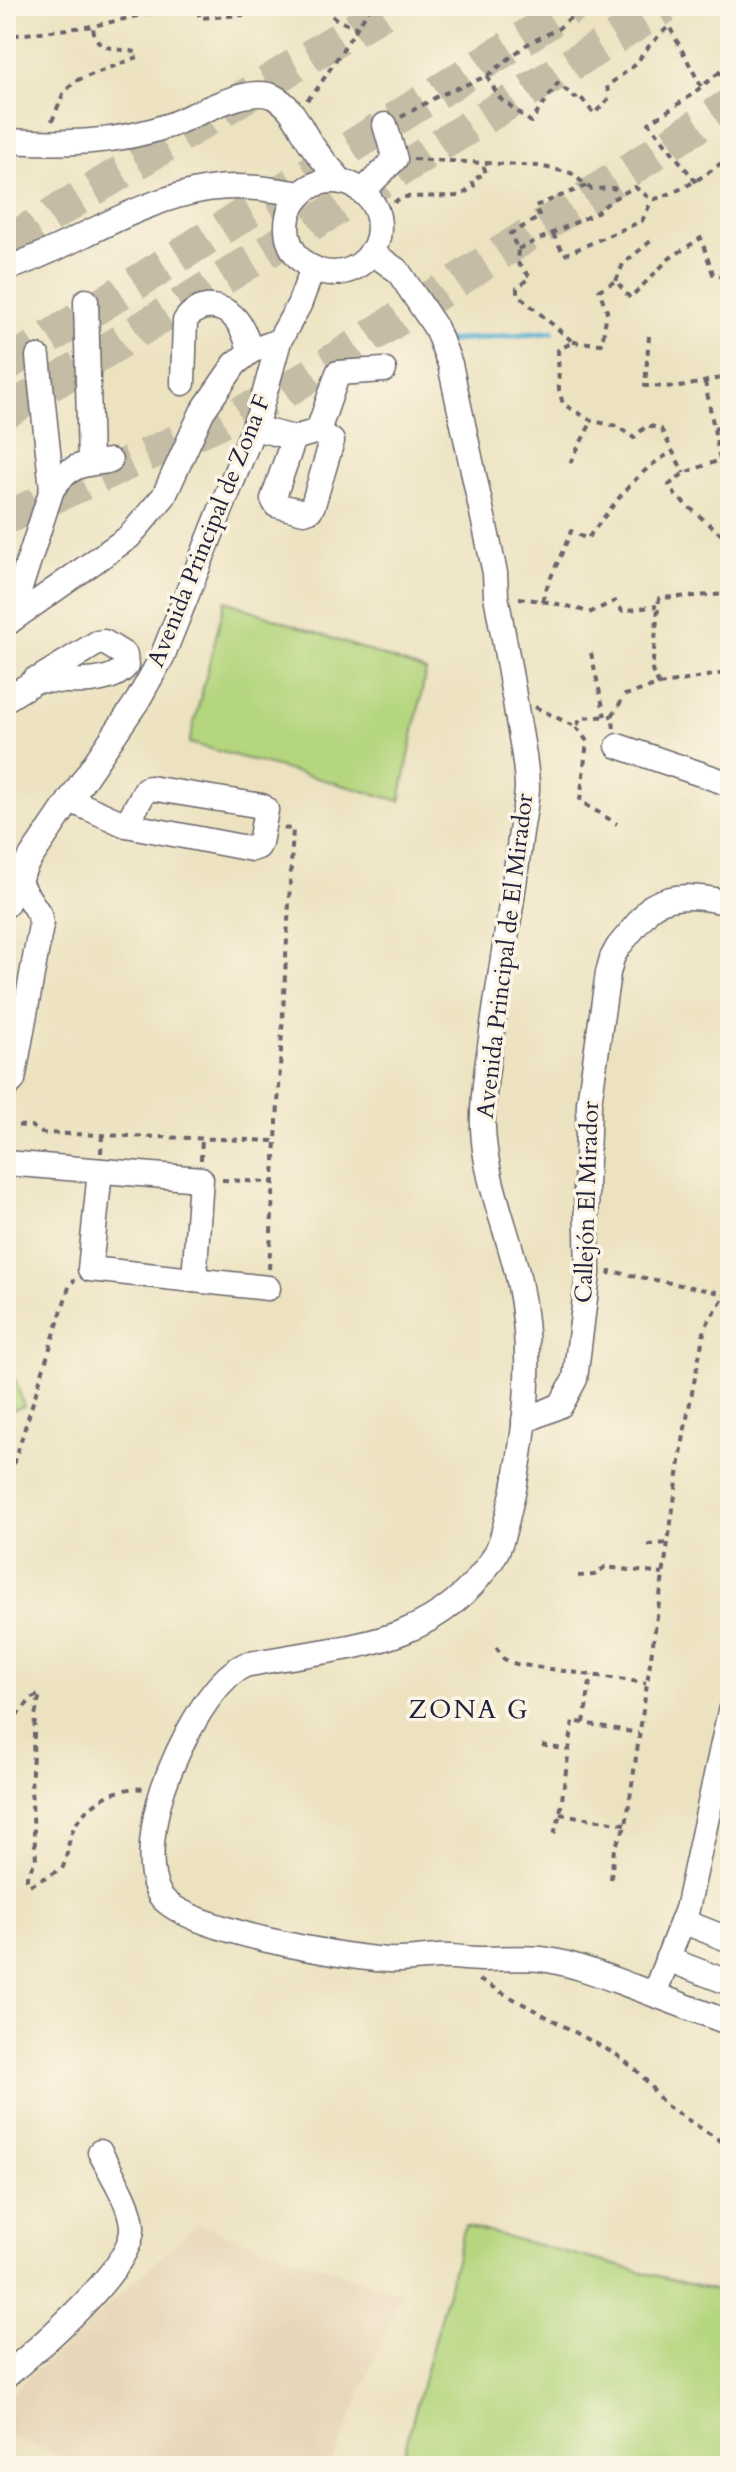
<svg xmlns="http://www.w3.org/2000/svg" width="736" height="2472" viewBox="0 0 736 2472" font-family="Cardo,serif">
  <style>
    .built { fill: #e6d5b7 }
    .green { fill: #b4d67e; stroke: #6b7c5c; stroke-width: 2 }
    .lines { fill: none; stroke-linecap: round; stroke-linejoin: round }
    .stream { stroke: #53aed1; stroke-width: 6 }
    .highway-tunnel { stroke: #c4bca5; stroke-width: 34; stroke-dasharray: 34 17; stroke-linecap: butt }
    .minor-casing { stroke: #69656a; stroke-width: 27 }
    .path { stroke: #69656a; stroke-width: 4; stroke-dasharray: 6 6; stroke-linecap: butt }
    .minor { stroke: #fff; stroke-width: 24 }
    .labels { text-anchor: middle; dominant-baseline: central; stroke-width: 7; stroke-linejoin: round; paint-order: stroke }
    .street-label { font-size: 24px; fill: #22223b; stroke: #fcf5e5 }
    .neighbourhood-label { font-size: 26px; letter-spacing: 2px; fill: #22223b; stroke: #fcf5e5 }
  </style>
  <rect width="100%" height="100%" fill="#fcf5e5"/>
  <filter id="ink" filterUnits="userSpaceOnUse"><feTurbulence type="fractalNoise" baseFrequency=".0125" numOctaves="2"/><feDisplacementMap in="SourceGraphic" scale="16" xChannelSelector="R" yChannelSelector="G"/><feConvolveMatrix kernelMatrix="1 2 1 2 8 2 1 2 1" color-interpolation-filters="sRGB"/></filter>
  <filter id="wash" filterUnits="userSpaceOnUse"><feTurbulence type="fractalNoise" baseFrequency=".006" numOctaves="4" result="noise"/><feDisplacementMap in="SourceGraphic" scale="32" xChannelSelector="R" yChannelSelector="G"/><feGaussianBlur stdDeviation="1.8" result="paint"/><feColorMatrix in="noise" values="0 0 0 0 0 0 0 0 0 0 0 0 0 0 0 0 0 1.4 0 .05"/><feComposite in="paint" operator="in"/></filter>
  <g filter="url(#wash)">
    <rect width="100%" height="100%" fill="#ece2c0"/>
    <!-- built -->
    <path class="built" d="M197,2224l204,69 -70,173h-240l-85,-30v-38z"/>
    <!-- green -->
    <g class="green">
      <path d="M225,601l201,70 -26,130 -211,-58z"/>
      <path d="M9,1363l15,43 -18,6v-48z"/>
      <path d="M465,2226l255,66 10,9 -2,165h-328z"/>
    </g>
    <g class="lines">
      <!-- stream -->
      <path class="stream" d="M448,341l104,-9"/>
    </g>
  </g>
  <g filter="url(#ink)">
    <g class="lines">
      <!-- highway-tunnel -->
      <g class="highway-tunnel">
        <path d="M6,243l386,-237"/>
        <path d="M6,365l568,-359"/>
        <path d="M6,412l660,-406"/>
        <path d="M6,518l272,-122 452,-291"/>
      </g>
      <defs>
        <g id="minor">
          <path d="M6,141c55,3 111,3 164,-16 25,-9 79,-41 104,-28 19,9 26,31 37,47 9,14 21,26 31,38"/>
          <circle cx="333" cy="227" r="46"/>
          <path d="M362,192l33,-33 -10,-34"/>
          <path d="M371,252l27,19 38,57 14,36 45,209 1,23c7,37 14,74 20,112 4,27 11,54 11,81 -1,17 -5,34 -7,50 -8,67 -20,134 -29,200 -4,29 -9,60 -8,89 2,53 25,102 36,153 16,77 7,163 -12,238 -4,15 -6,27 -15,41 -62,92 -153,85 -247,105 -36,16 -69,87 -82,124 -9,27 -19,80 -3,106 22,35 186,63 229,65 16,1 33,-2 49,-3 14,-1 28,2 42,2 20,0 41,-2 61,0 32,4 63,17 93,28 32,12 64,24 96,36"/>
          <path d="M6,269c67,-23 131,-69 202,-80 32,-5 62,0 93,5"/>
          <path d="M86,301l4,162"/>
          <path d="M38,357l14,132"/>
          <path d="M183,383l2,-62c13,-20 39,-18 53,1 6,8 9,20 13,29"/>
          <path d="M254,428l40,10 24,-7 14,10 -19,64 -3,5 -6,2 -28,-7 -3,-6 21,-61"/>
          <path d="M318,431l20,-58 46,-3"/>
          <path d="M9,622l43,-133c17,-24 30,-25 58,-28"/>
          <path d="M6,624l123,-87 35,-41 38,-84 33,-48 16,-13 28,-10"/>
          <path d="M6,699l91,-56 7,-1 21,13 1,11c-17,22 -66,14 -92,14"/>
          <path d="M618,746l112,38"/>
          <path d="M70,800l56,25 126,24 6,-2 2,-4 6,-33 -4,-4 -112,-18 -4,1 -20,36"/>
          <path d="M6,905l21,-42 111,-163 24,-43 97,-243 20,-73 20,-36 14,-37"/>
          <path d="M6,1087l7,-7 28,-155 -2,-11 -21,-32"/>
          <path d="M6,1163l195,16 -7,101"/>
          <path d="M100,1171l-10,98 178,19"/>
          <path d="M524,1421l37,-16 14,-26 13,-105 -2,-88 3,-83 19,-130 4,-15 6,-11 33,-40c24,-15 52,-10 79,-4"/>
          <path d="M682,1921l48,19"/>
          <path d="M667,1959l63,24"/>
          <path d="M654,1994l33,-85 43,-198"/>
          <path d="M6,2376c31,-27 129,-109 126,-150 -2,-25 -21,-52 -32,-74"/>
        </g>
      </defs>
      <!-- minor casing -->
      <use href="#minor" class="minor-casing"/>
      <!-- path -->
      <g class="path">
        <path d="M212,6l-13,7v5l44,-3 30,-9"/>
        <path d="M325,6c6,13 18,17 31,21"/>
        <path d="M6,30l2,6 85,-10 89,-20"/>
        <path d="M718,71l12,14"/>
        <path d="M487,76l12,21 32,25 27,-39 17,15 4,-3 15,19 15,-16 -2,-12 27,-20 15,-20 20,-20 32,60"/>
        <path d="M307,100l10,-11 54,-83"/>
        <path d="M401,117l39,-22 47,-19 39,-31 33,-17 24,-22"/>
        <path d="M52,121l11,-27 12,-13 63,-24 -2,-5c-22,-4 -42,-1 -43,-26"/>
        <path d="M413,159l126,7 32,7 20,16 23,-1 5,6"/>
        <path d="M696,182l-47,-59 37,-24 44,-35"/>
        <path d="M586,186l-51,20 5,11 -30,17 8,15 -1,13 13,15 -13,11v6l56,48 -15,8 1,40 4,14 29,17 25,5 17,12 13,-13 14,4 23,44"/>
        <path d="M378,220l8,-11 15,-12 59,-1 14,-10 -2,-6 14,-7 -4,-11"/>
        <path d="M553,234l11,21 78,-34 10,-21"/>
        <path d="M518,249l78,-36 17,-14 22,-12 17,13c30,-9 54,-24 78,-44"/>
        <path d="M616,281l7,-17 29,-24"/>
        <path d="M649,336l-4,50 35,1 50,-11"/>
        <path d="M573,342l29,2 5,-33 -8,-21 17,-9 14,17 40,-40 31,-20 12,36 17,5"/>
        <path d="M705,382l15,78 -36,13 -15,12 7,11 54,46"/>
        <path d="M714,429l16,-4"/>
        <path d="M570,463l22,-42"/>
        <path d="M519,598c18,2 56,8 70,15l26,-12 7,10 35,-5"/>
        <path d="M542,601c8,-25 20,-46 29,-70l16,8c26,-32 48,-69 86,-87"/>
        <path d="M730,649l-6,24 6,35"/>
        <path d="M591,653l14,63"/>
        <path d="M659,685l-7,-14 7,-73 71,-4"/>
        <path d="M535,707l41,20 5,-9 31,-2"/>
        <path d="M576,727l11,14 -7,60 37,23"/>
        <path d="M614,728l-2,-12 13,-21 34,-10 65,-12"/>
        <path d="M6,1125l25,1 11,7 235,8"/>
        <path d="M101,1153l1,-18"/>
        <path d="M201,1160l1,-22"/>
        <path d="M222,1180l51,2"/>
        <path d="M269,1269l24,-440 -11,-1"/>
        <path d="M609,1275l1,-4 116,23"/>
        <path d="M6,1473l6,-4 58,-185 5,-4"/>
        <path d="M648,1545l19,-2"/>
        <path d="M578,1576l16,-1 11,-8 58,7"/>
        <path d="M496,1647l8,12 12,5 130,19"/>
        <path d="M6,1722c15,-5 21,-24 34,-28l-5,22 -4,74 5,69 -9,17v6l3,3 32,-16c6,-12 5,-24 10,-37 10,-26 44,-47 72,-43"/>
        <path d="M584,1723l7,-48"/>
        <path d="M542,1745l25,5"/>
        <path d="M560,1814l65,10"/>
        <path d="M554,1834l6,-20 13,-93 65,12"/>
        <path d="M611,1879l3,-30 12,-24 59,-397 20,-101 21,-33 4,-26"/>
        <path d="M479,1980l138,75 24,19 24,31 65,42"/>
      </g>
      <!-- minor -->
      <use href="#minor" class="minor"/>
    </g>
  </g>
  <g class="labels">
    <!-- street labels -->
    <g class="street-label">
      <text transform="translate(209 531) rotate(-68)">Avenida Principal de Zona F</text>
      <text transform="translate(505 956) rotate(-83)">Avenida Principal de El Mirador</text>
      <text transform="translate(587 1202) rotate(-88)">Callejón El Mirador</text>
    </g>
    <!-- neighbourhood labels -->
    <g class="neighbourhood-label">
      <text x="469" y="1709">ZONA G</text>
    </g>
  </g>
  <!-- margin -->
  <rect width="736" height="2472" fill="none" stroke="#fcf5e5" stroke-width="32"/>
</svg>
